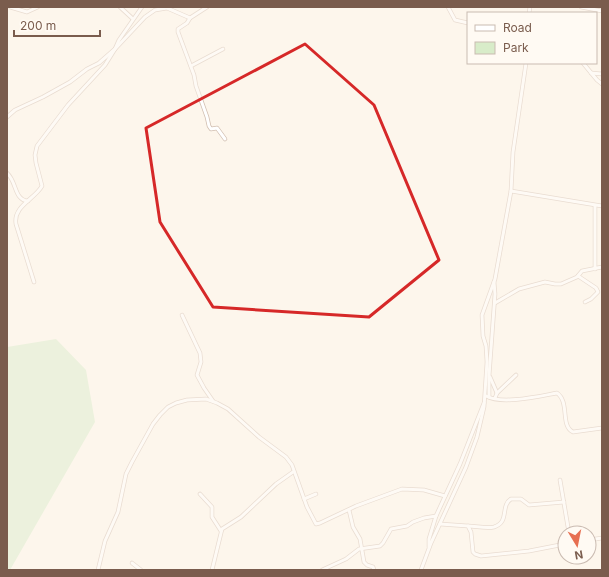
<svg xmlns="http://www.w3.org/2000/svg" width="609" height="577" viewBox="0 0 609 577" font-family="Inter,sans-serif">
  <style>
    .green { fill: #d8ecc9 }
    .lines { fill: none; stroke-linecap: round; stroke-linejoin: round }
    .street-casing { stroke: #d1beb0; stroke-width: 4.5 }
    .street { stroke: #fff; stroke-width: 3 }
    .marked { fill: none; stroke: #d62828; stroke-width: 3; stroke-linejoin: round }
  </style>
  <rect width="100%" height="100%" fill="#fdf6ec"/>
  <!-- green -->
  <path class="green" d="M56,339l30,31 9,52 -85,148h-3v-223z"/>
  <g class="lines">
    <defs>
      <g id="street">
        <path d="M10,7l17,5 11,-5"/>
        <path d="M120,7l13,12"/>
        <path d="M448,7l7,13 13,3"/>
        <path d="M581,7l21,4"/>
        <path d="M529,13l1,-6"/>
        <path d="M190,18l-3,5 -9,6v3l16,43 2,11 11,31 2,9 2,3 6,-1 8,11"/>
        <path d="M583,63l14,17 5,4"/>
        <path d="M191,66l32,-17"/>
        <path d="M591,73l11,1"/>
        <path d="M7,117l8,-7 28,-13 27,-15 17,-13 12,-6 16,-14 4,-9 23,-33"/>
        <path d="M7,173c10,9 7,27 21,28"/>
        <path d="M511,191l91,15"/>
        <path d="M595,269v-63"/>
        <path d="M578,276l18,12 2,4 -7,7 -6,3"/>
        <path d="M34,282l-18,-58c-3,-18 19,-25 26,-38l-6,-23 -1,-8 2,-9 31,-41 37,-40 10,-16 30,-32 10,-7 12,-2 23,10 17,-11"/>
        <path d="M495,303l24,-14 26,-7 10,2h6l16,-7 5,-6 20,-4"/>
        <path d="M182,315l18,38 1,9 -4,13 7,13 9,13"/>
        <path d="M490,377l7,16"/>
        <path d="M486,396c16,9 54,0 71,-3 13,9 3,33 16,39l29,-4"/>
        <path d="M489,397v-21l6,-82 -1,-12"/>
        <path d="M495,398l2,-5 19,-18"/>
        <path d="M560,480l9,53"/>
        <path d="M200,494l12,13v10l9,14"/>
        <path d="M304,499l12,-5"/>
        <path d="M349,510l4,17 7,12 4,23 3,3 6,2 1,3"/>
        <path d="M440,524l28,2 3,6 2,20 2,2 6,2 48,-5 36,-7"/>
        <path d="M468,526c8,0 18,3 26,1 16,-5 6,-21 17,-28h10l8,6 35,-3"/>
        <path d="M589,540l13,-2"/>
        <path d="M429,547v-8l7,-23 24,-52 24,-61"/>
        <path d="M132,563l9,7"/>
        <path d="M98,570l7,-29 13,-29 8,-38 6,-12 21,-38 7,-9 8,-8 8,-4 11,-3 19,-1 11,4 11,6 31,28 27,20 6,8 15,42 9,17 4,-1 36,-17 46,-17 22,1 21,6"/>
        <path d="M212,570l10,-41 19,-12 35,-33 17,-12"/>
        <path d="M322,570l24,-11 13,-10 21,-3 3,-3 8,-14 16,-3 6,-4 11,-4 12,-2"/>
        <path d="M421,570l10,-27 35,-76 11,-30 7,-30 3,-45 -1,-16 -3,-10 -1,-21 13,-36 16,-88 2,-39 13,-89"/>
      </g>
    </defs>
    <!-- street casing -->
    <use href="#street" class="street-casing"/>
    <!-- street -->
    <use href="#street" class="street"/>
  </g>
  <!-- marked area -->
  <path d="M0 0H609V577H0ZM305,44l69,61 65,155 -70,57 -156,-10 -53,-85 -14,-94z" fill="#fdf6ec" fill-opacity=".55" fill-rule="evenodd"/>
  <path class="marked" d="M305,44l69,61 65,155 -70,57 -156,-10 -53,-85 -14,-94z"/>
  <!-- border -->
  <rect width="609" height="577" fill="none" stroke="#7a5c4d" stroke-width="16"/>
  <!-- legend -->
  <rect x="467" y="12" width="130" height="52" fill="#fffaf3" stroke="#cabbb1"/>
  <rect x="475" y="25" width="20" height="6" fill="#ffffff" stroke="#cabbb1"/>
  <text x="503" y="32" font-size="12" fill="#7a5c4d">Road</text>
  <rect x="475" y="42" width="20" height="12" fill="#d8ecc9" stroke="#cabbb1"/>
  <text x="503" y="52" font-size="12" fill="#7a5c4d">Park</text>
  <!-- north arrow -->
  <g transform="translate(577 545) rotate(170)"><circle r="19" fill="#fffaf3" stroke="#cabbb1"/>
  <path d="M0-3L7 15L0 10L-7 15Z" fill="#e76f51"/>
  <text y="-6" font-size="11" font-weight="bold" text-anchor="middle" fill="#7a5c4d">N</text>
  </g>
  <!-- scale -->
  <path d="M14 30v6h86v-6" fill="none" stroke="#7a5c4d" stroke-width="2"/>
  <text x="20" y="30" font-size="12" fill="#7a5c4d" stroke="#fffaf3" stroke-width="3" paint-order="stroke">200 m</text>
</svg>
